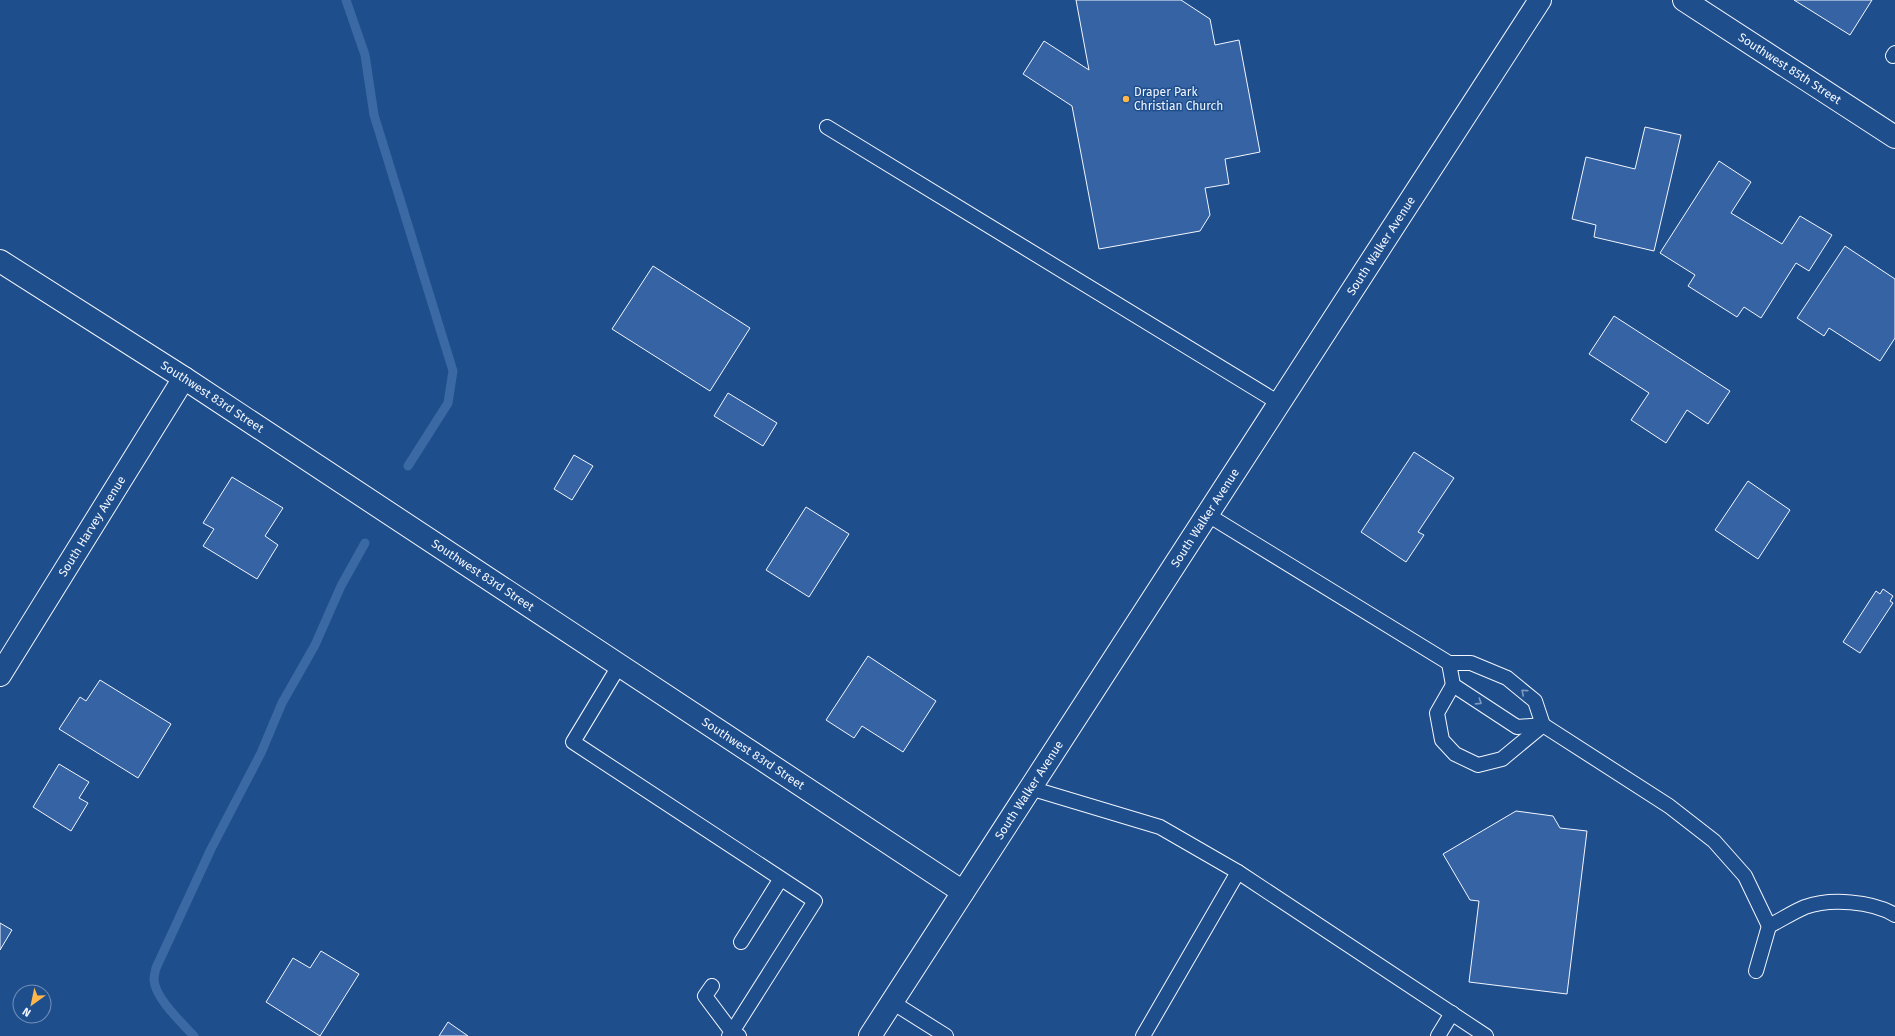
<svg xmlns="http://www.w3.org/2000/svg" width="1895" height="1036" viewBox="0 0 1895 1036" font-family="'Fira Sans',sans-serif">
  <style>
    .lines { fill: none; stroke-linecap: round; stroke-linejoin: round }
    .stream { stroke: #3b69a3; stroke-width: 9 }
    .building { fill: #3563a3; stroke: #f2f6ff }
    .service-casing { stroke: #f2f6ff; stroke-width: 16 }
    .minor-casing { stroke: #f2f6ff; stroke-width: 24 }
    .secondary-casing { stroke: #f2f6ff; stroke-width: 24 }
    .service { stroke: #1f4e8c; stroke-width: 14 }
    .minor { stroke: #1f4e8c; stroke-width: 22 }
    .secondary { stroke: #1f4e8c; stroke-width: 22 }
    .oneway { stroke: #7e9ac0 }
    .poi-dot { fill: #ffb74d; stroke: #1f4e8c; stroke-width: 1.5 }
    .labels { text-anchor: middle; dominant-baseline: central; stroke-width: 3; stroke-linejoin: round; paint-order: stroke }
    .street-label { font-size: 12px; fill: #f2f6ff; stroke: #1f4e8c }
    .poi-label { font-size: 12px; fill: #f2f6ff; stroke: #1f4e8c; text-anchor: start }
  </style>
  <rect width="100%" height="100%" fill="#1f4e8c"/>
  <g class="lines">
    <!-- stream -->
    <g class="stream">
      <path d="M346,0l19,55 9,60 79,256 -5,32 -40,63"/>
      <path d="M194,1036c-12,-13 -39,-38 -40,-56 0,-3 1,-8 2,-12l55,-119 50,-96 21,-50 33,-58 26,-59 24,-43"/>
    </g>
  </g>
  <!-- building -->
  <g class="building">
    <path d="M1076,0h105l29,19 5,26 24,-5 21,112 -35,7 4,25 -24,4 5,27 -10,16 -101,18 -27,-143 -49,-32 21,-33 45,29z"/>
    <path d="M1794,0h78l-22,35z"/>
    <path d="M1645,127l36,8 -27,116 -60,-14 2,-12 -24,-6 14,-62 49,12z"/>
    <path d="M1719,161l32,21 -20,31 51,31 18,-28 32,19 -23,36 -13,-8 -35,55 -17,-11 -7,10 -49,-31 7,-11 -35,-22z"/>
    <path d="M1845,246l50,33v59l-15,23 -51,-33 -5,8 -27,-18z"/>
    <path d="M653,266l97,62 -40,63 -98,-62z"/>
    <path d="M1614,316l116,75 -22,33 -21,-14 -21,33 -35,-23 18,-27 -60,-39z"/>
    <path d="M728,393l49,30 -14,23 -49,-30z"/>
    <path d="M1414,452l40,26 -36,54 6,3 -18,27 -45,-30z"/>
    <path d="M574,455l19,11 -21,34 -18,-11z"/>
    <path d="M232,477l51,31 -18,28 13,9 -21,34 -54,-33 11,-17 -11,-6z"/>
    <path d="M1748,481l42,29 -32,49 -43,-29z"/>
    <path d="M806,507l43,27 -40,63 -43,-27z"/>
    <path d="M1883,589l10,7 -3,5 3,2 -33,50 -17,-11 33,-51 4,3z"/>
    <path d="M868,656l68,45 -33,51 -41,-26 -8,12 -28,-18z"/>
    <path d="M100,680l71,44 -33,54 -79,-49 21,-32 6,4z"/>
    <path d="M59,764l30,18 -10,16 9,5 -17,28 -38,-24z"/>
    <path d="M1516,811l37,5 7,12 27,3 -20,163 -98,-12 10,-81 -9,-1 -27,-46z"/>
    <path d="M0,923l12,7 -12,20z"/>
    <path d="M321,951l38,23 -39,62 -54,-34 27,-44 17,10z"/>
    <path d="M448,1022l20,14h-29z"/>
  </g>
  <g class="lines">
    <defs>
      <g id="service">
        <path d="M1893,56l2,-3"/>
        <path d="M827,127l452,276"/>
        <path d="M1208,515l241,148h22l36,15 28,23 8,24"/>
        <path d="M1449,663l4,22 64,42 26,-2 126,81 45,35 31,35 24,50c12,-6 24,-14 36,-19 25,-9 67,-6 90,8"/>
        <path d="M619,666l-46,76 242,159 -83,131 7,4"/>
        <path d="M1453,685l-16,28 5,27 13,14 23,11 24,-6 41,-34"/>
        <path d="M1030,788l130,39 78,45 248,164"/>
        <path d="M741,942l39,-62"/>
        <path d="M1756,971l13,-45"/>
        <path d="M712,986l-7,10 27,36 -3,4"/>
        <path d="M892,1002l54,34"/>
        <path d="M1143,1036l95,-164"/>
        <path d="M1438,1036l14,-23"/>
      </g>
      <g id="minor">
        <path id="s1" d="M1684,0l211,137"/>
        <path id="s2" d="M0,261l184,117 779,514"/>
        <path id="s3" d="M0,675l184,-297"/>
      </g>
      <g id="secondary">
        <path id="s4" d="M870,1036l670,-1036"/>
      </g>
    </defs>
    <!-- service casing -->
    <use href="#service" class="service-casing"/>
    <!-- minor casing -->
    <use href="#minor" class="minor-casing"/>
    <!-- secondary casing -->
    <use href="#secondary" class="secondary-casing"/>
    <!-- service -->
    <use href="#service" class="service"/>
    <!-- minor -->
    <use href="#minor" class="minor"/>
    <!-- secondary -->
    <use href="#secondary" class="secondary"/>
  </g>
  <!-- one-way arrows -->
  <defs><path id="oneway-chevron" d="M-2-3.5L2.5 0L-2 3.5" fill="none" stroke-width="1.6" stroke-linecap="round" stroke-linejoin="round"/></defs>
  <g class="oneway">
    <use href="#oneway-chevron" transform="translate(1524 692) rotate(-140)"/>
    <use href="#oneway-chevron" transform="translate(1479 702) rotate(33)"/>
  </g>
  <!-- markers -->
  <circle class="poi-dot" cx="1126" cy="99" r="4"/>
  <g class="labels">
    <!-- street labels -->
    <g class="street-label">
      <text stroke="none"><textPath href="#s1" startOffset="126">Southwest 85th Street</textPath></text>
      <text stroke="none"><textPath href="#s4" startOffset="941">South Walker Avenue</textPath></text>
      <text stroke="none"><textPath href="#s2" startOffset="252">Southwest 83rd Street</textPath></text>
      <text stroke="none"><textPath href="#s4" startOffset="617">South Walker Avenue</textPath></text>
      <text stroke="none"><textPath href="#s3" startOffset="175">South Harvey Avenue</textPath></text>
      <text stroke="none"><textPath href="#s2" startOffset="576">Southwest 83rd Street</textPath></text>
      <text stroke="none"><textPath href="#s2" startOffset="900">Southwest 83rd Street</textPath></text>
      <text stroke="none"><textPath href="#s4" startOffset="293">South Walker Avenue</textPath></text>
    </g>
    <!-- poi labels -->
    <g class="poi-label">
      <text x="1134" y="92">Draper Park<tspan x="1134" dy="14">Christian Church</tspan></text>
    </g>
  </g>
  <!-- north arrow -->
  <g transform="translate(32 1004) rotate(213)"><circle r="19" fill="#1f4e8c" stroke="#7391ba"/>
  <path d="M0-3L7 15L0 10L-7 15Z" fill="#ffb74d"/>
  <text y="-6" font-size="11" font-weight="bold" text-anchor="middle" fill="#f2f6ff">N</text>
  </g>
</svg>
